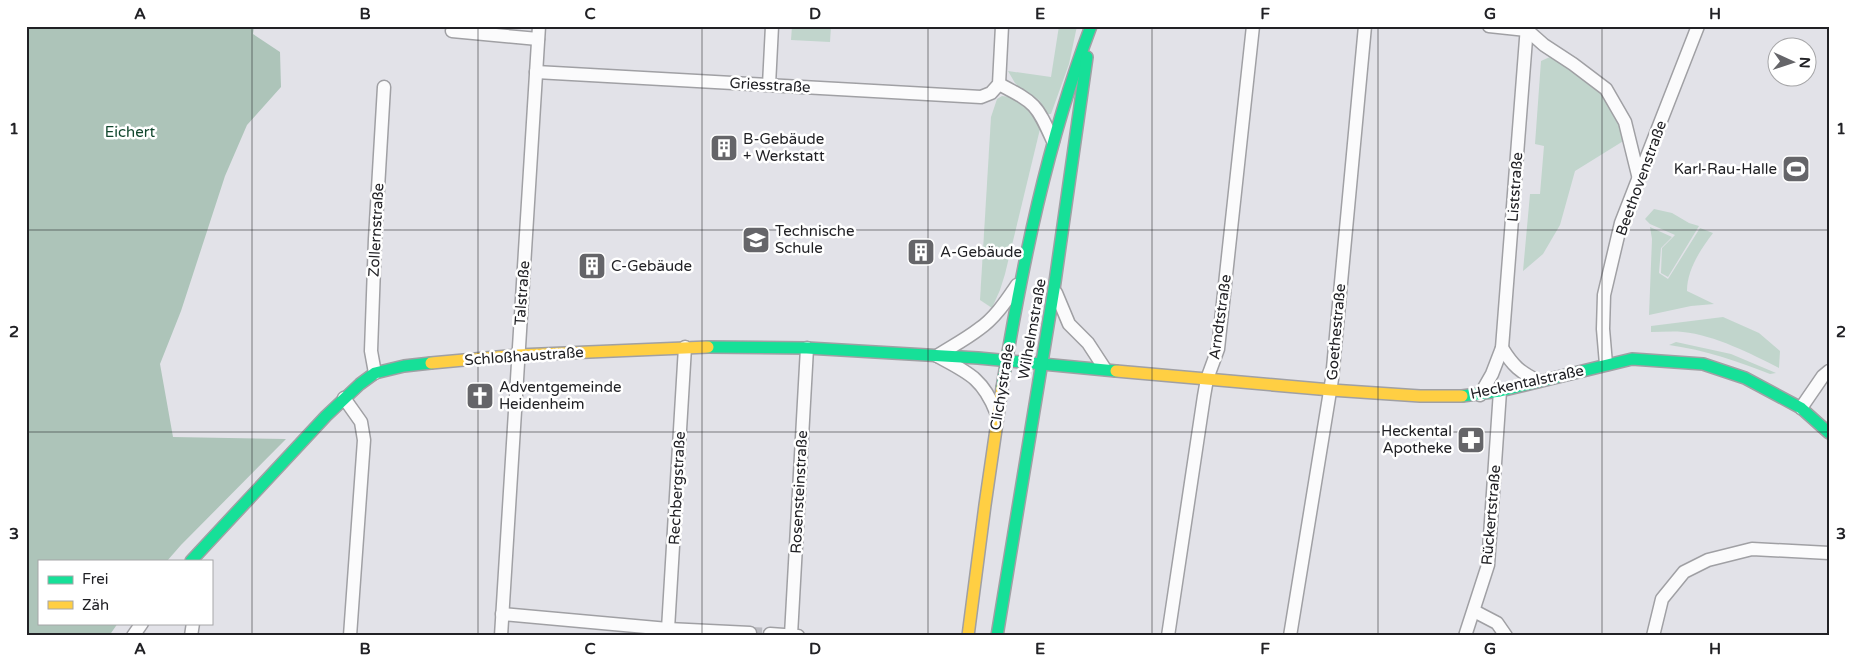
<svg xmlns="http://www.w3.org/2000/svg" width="1855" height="662" viewBox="0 0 1855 662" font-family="'Varela Round',sans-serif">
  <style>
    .green { fill: #c1d5cc }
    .forest { fill: #adc4b9 }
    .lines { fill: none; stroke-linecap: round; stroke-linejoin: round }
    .street-tunnel { stroke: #bbbbc1; stroke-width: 12; stroke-dasharray: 12 6; stroke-linecap: butt }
    .street-casing { stroke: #a0a0a4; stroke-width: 15 }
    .fast-casing { stroke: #a0a0a4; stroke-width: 14 }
    .slow-casing { stroke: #a0a0a4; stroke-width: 14 }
    .street { stroke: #fbfbfc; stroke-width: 12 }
    .fast { stroke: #16e098; stroke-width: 11 }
    .slow { stroke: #ffcf43; stroke-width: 11 }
    .grid { fill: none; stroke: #212125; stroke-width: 1; stroke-opacity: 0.55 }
    .labels { text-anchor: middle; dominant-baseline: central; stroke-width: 5; stroke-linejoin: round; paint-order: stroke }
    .street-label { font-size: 15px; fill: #212125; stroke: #fff }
    .park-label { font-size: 15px; fill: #11462d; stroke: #fff }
    .poi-label { font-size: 15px; fill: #212125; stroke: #fff; text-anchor: start }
    .neatline { fill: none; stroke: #212125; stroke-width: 2 }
    .grid-label { font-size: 16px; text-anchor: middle; font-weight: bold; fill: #212125 }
  </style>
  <rect width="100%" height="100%" fill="#e2e2e8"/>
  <!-- green -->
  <g class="green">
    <path d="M792,26h39l-1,16 -39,-2z"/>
    <path d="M1059,26h18l-8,38 -18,50h-3l-9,-14 -17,-10 -7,-7 -7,-12 43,6z"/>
    <path d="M1552,56l51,35 20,37 2,12 -50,31 -15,54 -17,29 -20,17 7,-77h10l4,-48 -9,-2 6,-83z"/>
    <path d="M1002,96c18,1 33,15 38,33l-35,145 -5,16 -8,18 -12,-8 11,-183 6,-18z"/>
    <path d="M1654,209l18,4 17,10 10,3 -31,51 -7,-4 1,-25 13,-13 -25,-11 -5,-5z"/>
    <path d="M1650,227l22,10 -11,11 -2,25 9,6 32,-51 13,5c-13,17 -26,37 -26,58l27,13 -23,2 -42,9 3,-76z"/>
    <path d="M1723,317l36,16 21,18 -1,17c-27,-14 -65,-33 -96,-36 -10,-1 -21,0 -32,0v-6z"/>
    <path d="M1676,342l55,12 45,19 -6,1c-33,-13 -65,-24 -101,-29z"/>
  </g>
  <!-- forest -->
  <path class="forest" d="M26,26h228l-1,8 27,18 1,35 -34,38 -22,51 -44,135 -21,53 13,73 113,2 -105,106 -14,16h-128v62h79l-9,13h-83z"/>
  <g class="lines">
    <!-- street-tunnel -->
    <path class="street-tunnel" d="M750,633l20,1"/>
    <defs>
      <g id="street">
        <path d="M1489,26l38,4 17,15 29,19 33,25 19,33 14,57"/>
        <path d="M452,31l86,8"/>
        <path d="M536,72l445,25 10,-4 8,-9 3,-58"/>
        <path d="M999,84c36,19 37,19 54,57"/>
        <path d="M769,85l3,-59"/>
        <path d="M1056,293l13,31 19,19 17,26"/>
        <path d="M1502,348c11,18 18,24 36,33"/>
        <path d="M937,356c14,-9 29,-17 42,-27 16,-11 27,-28 38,-44"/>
        <path d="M939,357c30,16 44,22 57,55"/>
        <path d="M1606,364l-3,-35 1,-34 17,-72 77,-197"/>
        <path d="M375,373l-4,-22 4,-112 9,-152"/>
        <path d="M1480,395l12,-21 10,-26 25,-322"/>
        <path d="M344,398l17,24 3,18 -14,196"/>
        <path d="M1801,408l22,-32 6,-5"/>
        <path d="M1474,611l23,12 9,13"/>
        <path d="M502,614l166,15 82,4"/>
        <path d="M668,629l17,-282"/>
        <path d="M770,634l28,2"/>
        <path d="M791,635l16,-287"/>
        <path d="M133,636l9,-13"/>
        <path d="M191,636l2,-13"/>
        <path d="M501,636l38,-610"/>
        <path d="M1168,636l36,-240 3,-17 11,-30 35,-323"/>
        <path d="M1290,636l42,-257 33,-353"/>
        <path d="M1465,636l23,-71 12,-174"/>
        <path d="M1653,636l9,-37 22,-27 24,-12 44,-11 77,4"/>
      </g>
      <g id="fast">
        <path d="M708,347l99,1 171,10 138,13"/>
        <path d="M1002,388c20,-123 45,-245 89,-362"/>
        <path d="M1462,396l38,-5 132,-32 71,5 42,14 56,30 28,25"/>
        <path d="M191,561l135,-145 34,-32 15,-11 29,-7 27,-3"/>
        <path d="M997,636l57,-347 33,-232"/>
      </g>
      <g id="slow">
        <path d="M431,363l87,-8 190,-8"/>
        <path d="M1116,371l215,19 89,6h42"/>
        <path d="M968,636l17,-131 17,-117"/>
      </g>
    </defs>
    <!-- street casing -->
    <use href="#street" class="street-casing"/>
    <!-- fast casing -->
    <use href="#fast" class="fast-casing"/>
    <!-- slow casing -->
    <use href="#slow" class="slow-casing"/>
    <!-- street -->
    <use href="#street" class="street"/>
    <!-- fast -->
    <use href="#fast" class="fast"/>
    <!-- slow -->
    <use href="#slow" class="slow"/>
  </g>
  <!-- grid -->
  <path class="grid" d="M252,26v610M478,26v610M702,26v610M928,26v610M1152,26v610M1378,26v610M1602,26v610M26,230h1803M26,432h1803"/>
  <!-- icons -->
  <defs>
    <symbol id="building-square" viewBox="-11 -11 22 22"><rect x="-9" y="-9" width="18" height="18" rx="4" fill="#656569" stroke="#fff"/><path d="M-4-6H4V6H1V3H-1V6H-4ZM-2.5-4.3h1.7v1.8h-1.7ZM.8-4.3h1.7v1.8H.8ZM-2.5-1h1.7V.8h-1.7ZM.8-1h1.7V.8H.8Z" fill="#fff"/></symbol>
    <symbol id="stadium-square" viewBox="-11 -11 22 22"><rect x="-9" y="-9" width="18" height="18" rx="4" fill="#656569" stroke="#fff"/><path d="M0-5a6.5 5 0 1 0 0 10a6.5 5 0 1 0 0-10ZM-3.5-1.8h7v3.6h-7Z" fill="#fff"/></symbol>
    <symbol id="school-square" viewBox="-11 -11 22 22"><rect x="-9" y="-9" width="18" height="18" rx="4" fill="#656569" stroke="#fff"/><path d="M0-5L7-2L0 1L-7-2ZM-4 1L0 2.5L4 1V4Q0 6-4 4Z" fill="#fff"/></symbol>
    <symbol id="church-square" viewBox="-11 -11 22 22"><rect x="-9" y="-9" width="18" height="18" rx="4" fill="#656569" stroke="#fff"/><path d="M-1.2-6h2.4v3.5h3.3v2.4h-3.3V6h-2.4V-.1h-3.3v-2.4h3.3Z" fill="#fff"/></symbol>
    <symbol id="pharmacy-square" viewBox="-11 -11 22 22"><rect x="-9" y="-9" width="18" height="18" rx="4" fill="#656569" stroke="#fff"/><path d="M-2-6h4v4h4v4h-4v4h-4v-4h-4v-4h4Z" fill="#fff"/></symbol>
  </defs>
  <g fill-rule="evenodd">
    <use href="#building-square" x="708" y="132" width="32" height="32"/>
    <use href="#stadium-square" x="1780" y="153" width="32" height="32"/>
    <use href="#school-square" x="740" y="224" width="32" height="32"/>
    <use href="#building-square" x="905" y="236" width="32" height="32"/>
    <use href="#building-square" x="576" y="250" width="32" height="32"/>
    <use href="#church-square" x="464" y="380" width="32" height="32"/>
    <use href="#pharmacy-square" x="1455" y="424" width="32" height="32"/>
  </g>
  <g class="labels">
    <!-- street labels -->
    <g class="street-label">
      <text transform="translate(770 85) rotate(3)">Griesstraße</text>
      <text transform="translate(1641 178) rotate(-70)">Beethovenstraße</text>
      <text transform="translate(1515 187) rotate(-86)">Liststraße</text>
      <text transform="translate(376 230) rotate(-87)">Zollernstraße</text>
      <text transform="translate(522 293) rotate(-86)">Talstraße</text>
      <text transform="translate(1220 317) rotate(-82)">Arndtstraße</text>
      <text transform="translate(1032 329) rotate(-80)">Wilhelmstraße</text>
      <text transform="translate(1336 332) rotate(-85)">Goethestraße</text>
      <text transform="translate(524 356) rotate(-4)">Schloßhaustraße</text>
      <text transform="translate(1527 382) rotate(-12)">Heckentalstraße</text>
      <text transform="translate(1002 387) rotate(-81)">Clichystraße</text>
      <text transform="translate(677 488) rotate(-87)">Rechbergstraße</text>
      <text transform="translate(799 492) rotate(-87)">Rosensteinstraße</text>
      <text transform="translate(1491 515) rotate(-85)">Rückertstraße</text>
    </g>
    <!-- park labels -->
    <g class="park-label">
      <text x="130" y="132">Eichert</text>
    </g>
    <!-- poi labels -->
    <g class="poi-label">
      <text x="743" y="139">B-Gebäude<tspan x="743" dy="17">+ Werkstatt</tspan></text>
      <text x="1777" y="169" text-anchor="end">Karl-Rau-Halle</text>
      <text x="775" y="231">Technische<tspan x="775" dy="17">Schule</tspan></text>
      <text x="940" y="252">A-Gebäude</text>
      <text x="611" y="266">C-Gebäude</text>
      <text x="499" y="387">Adventgemeinde<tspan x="499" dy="17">Heidenheim</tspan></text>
      <text x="1452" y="431" text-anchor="end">Heckental<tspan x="1452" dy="17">Apotheke</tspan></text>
    </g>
  </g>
  <!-- border -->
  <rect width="1855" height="662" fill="none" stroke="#ffffff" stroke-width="55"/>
  <!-- legend -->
  <rect x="38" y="560" width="175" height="65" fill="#ffffff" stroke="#a6a6a8"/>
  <rect x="48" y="576" width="25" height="8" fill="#16e098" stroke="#a6a6a8"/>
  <text x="82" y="584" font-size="15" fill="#212125">Frei</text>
  <rect x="48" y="601" width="25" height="8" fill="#ffcf43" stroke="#a6a6a8"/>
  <text x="82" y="610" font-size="15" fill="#212125">Zäh</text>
  <!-- north arrow -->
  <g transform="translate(1792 62) rotate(93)"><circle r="24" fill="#ffffff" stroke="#a6a6a8"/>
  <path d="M0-4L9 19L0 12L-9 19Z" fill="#656569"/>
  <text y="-8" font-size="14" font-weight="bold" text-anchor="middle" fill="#212125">N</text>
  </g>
  <rect x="28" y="28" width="1800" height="606" class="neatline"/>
  <g class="grid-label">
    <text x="140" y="19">A</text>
    <text x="365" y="19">B</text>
    <text x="590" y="19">C</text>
    <text x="815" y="19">D</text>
    <text x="1040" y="19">E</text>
    <text x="1265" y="19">F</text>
    <text x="1490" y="19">G</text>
    <text x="1715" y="19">H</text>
    <text x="14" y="134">1</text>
    <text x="1841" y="134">1</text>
    <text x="14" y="337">2</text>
    <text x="1841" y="337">2</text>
    <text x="14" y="539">3</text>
    <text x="1841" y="539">3</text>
    <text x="140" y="654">A</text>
    <text x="365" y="654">B</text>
    <text x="590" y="654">C</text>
    <text x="815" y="654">D</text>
    <text x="1040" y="654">E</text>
    <text x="1265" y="654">F</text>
    <text x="1490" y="654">G</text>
    <text x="1715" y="654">H</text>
  </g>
</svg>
